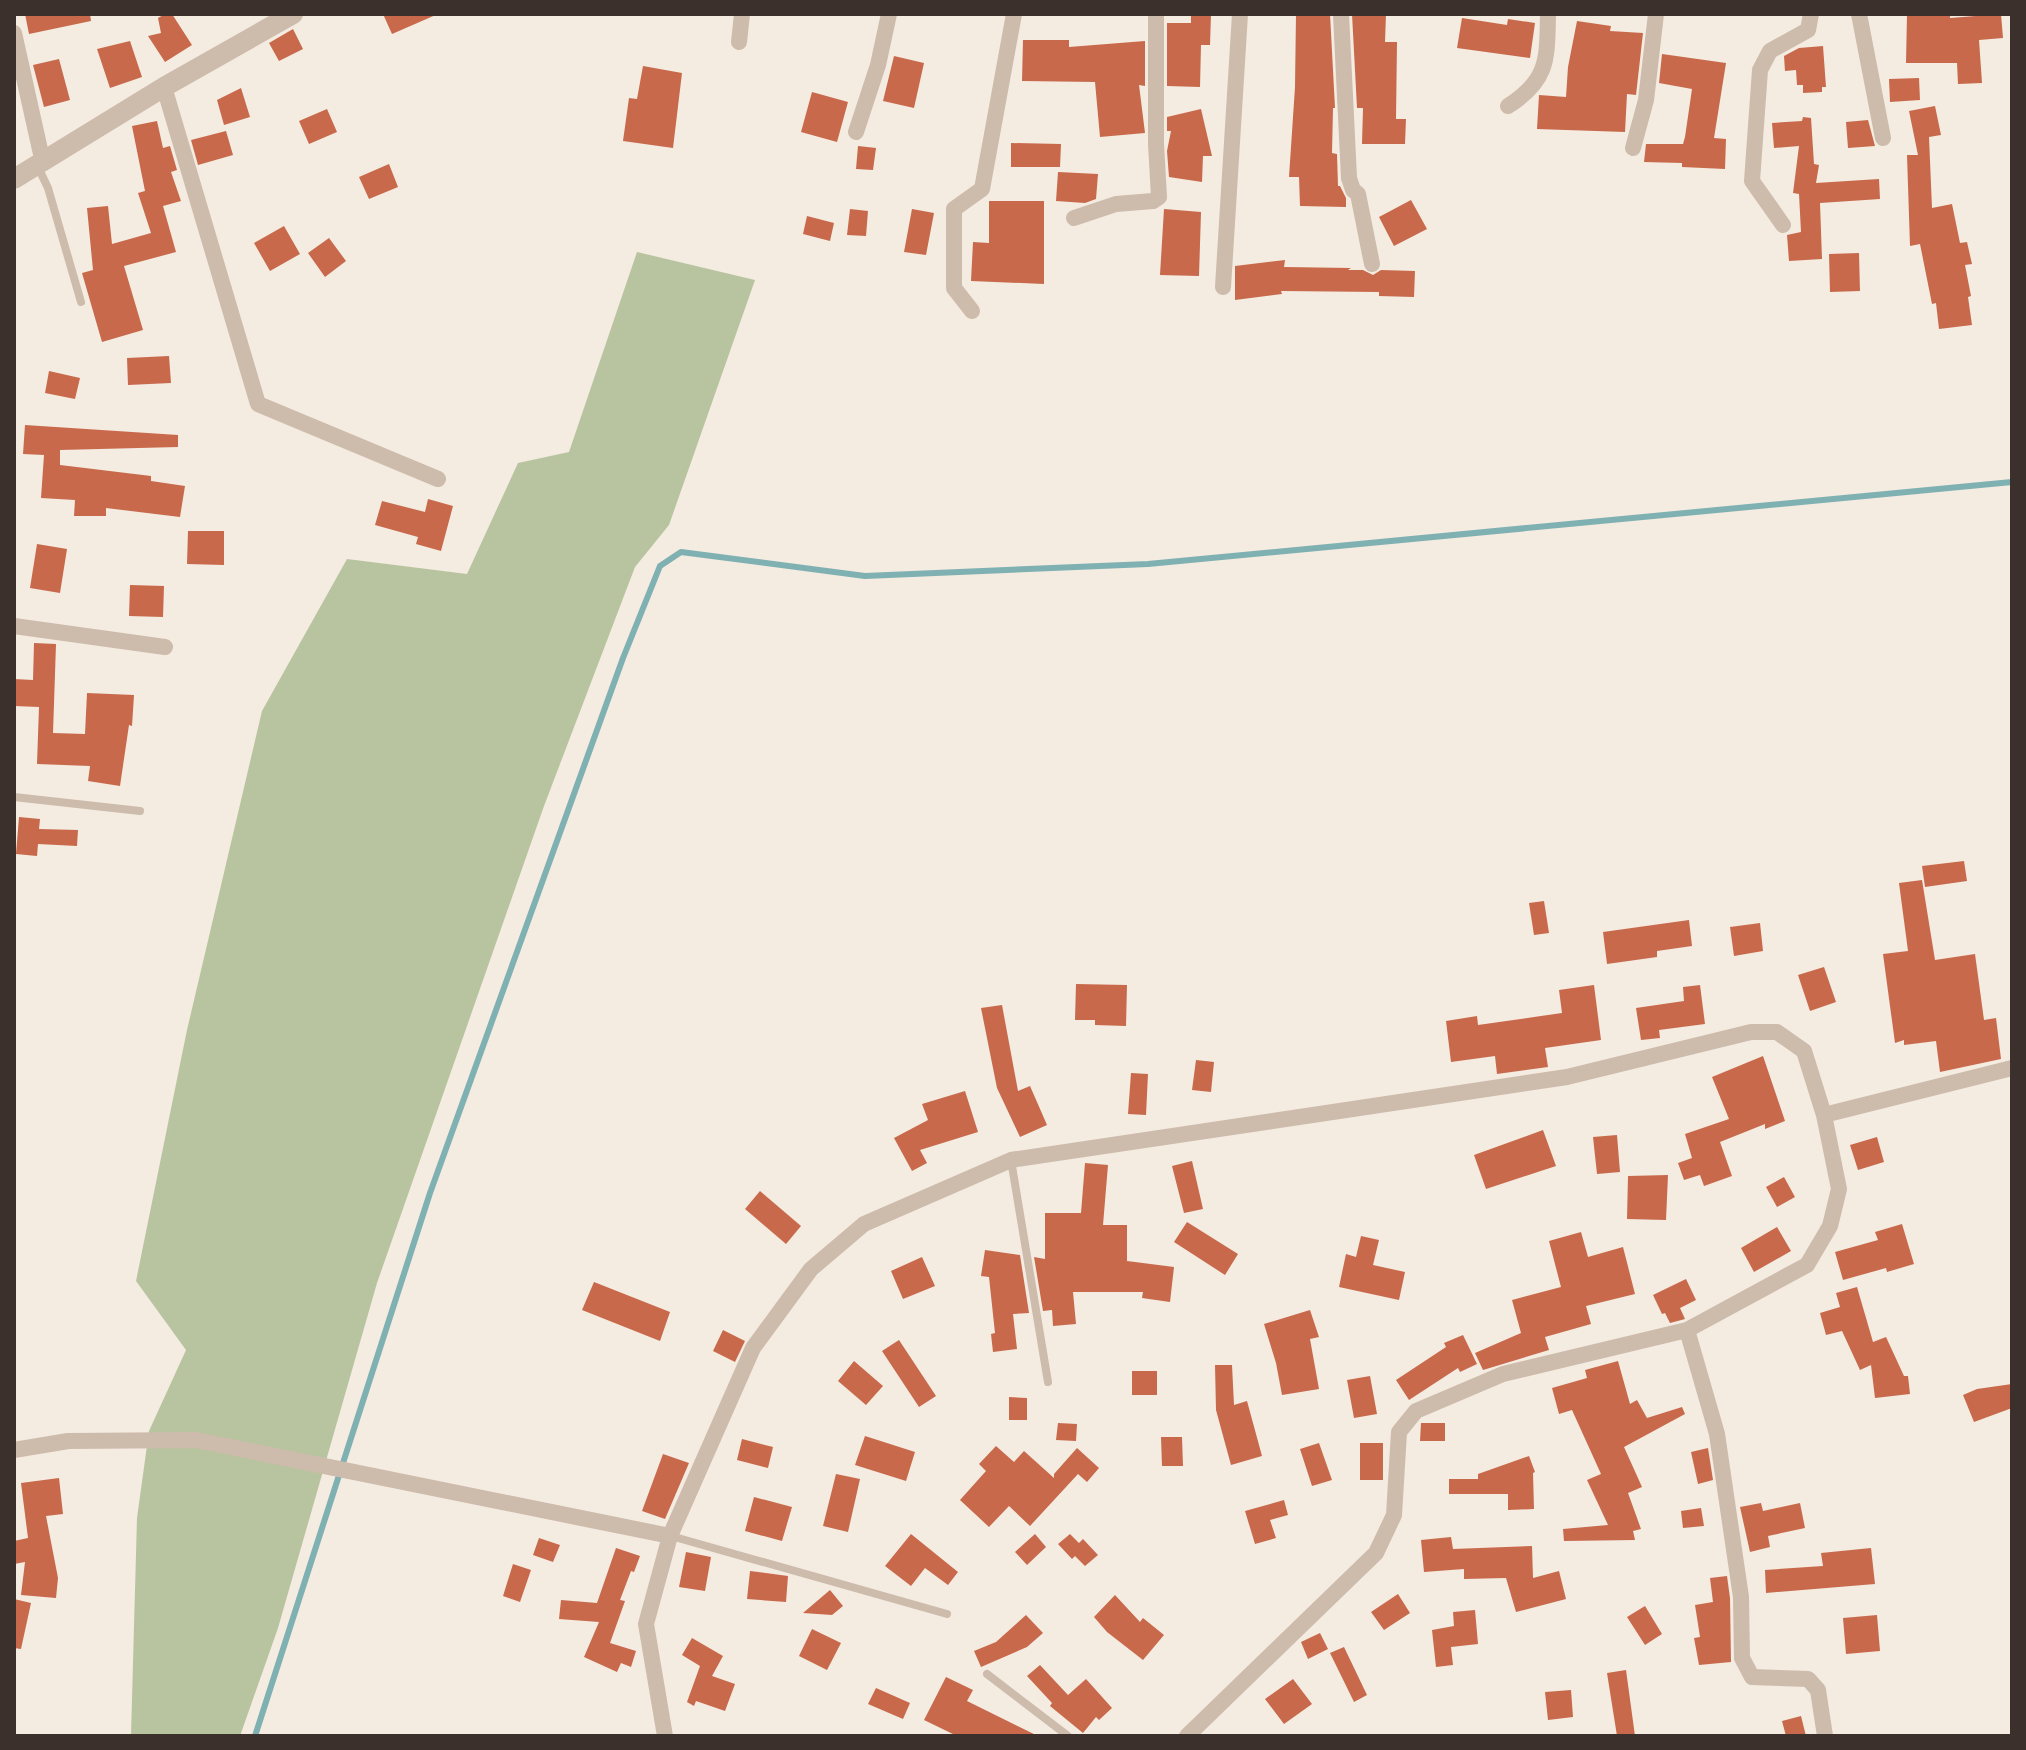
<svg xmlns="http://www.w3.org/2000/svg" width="2026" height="1750" viewBox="0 0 2026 1750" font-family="Ubuntu,sans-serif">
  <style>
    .green { fill: #b8c4a0 }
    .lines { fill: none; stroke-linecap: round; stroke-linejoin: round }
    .stream { stroke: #7fb0b2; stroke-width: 6 }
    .building { fill: #c8694b }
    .service { stroke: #cdbbac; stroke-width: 8 }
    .minor { stroke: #cdbbac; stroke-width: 16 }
    .tertiary { stroke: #cdbbac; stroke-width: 20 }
  </style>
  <rect width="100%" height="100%" fill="#f4ebe1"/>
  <!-- green -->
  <path class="green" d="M 637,252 L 755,280 L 669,525 L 635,567 L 544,806 L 377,1283 L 278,1628 L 240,1736 L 131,1736 L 137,1518 L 149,1431 L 186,1350 L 136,1281 L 187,1030 L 262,711 L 347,559 L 467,574 L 518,463 L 569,452 Z"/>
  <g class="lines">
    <!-- stream -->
    <path class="stream" d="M 255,1736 L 430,1193 L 623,658 L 660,566 L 681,552 L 865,576 L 1148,564 L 2012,482"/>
  </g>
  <!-- building -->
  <path class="building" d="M 25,14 L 90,14 L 91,21 L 29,34 Z
    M 165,14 L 172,14 L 192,45 L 165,62 L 148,36 L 161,33 L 158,18 Z
    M 383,14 L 438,14 L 392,34 Z
    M 1191,14 L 1211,14 L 1210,45 L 1201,45 L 1200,87 L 1167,86 L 1167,23 L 1191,23 Z
    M 1296,14 L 1330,14 L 1335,108 L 1333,108 L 1332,153 L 1337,154 L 1338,186 L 1340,186 L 1346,198 L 1346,207 L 1300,206 L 1299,177 L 1289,177 L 1295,87 Z
    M 1352,14 L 1386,14 L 1385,42 L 1397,42 L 1396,119 L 1406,119 L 1405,144 L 1362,144 L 1363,108 L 1357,108 Z
    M 1907,14 L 1950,14 L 1950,18 L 2001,14 L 2003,38 L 1979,40 L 1982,83 L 1958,84 L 1957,63 L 1906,63 Z
    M 1462,18 L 1507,25 L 1508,19 L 1535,23 L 1530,58 L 1457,48 Z
    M 1577,21 L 1611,26 L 1610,31 L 1643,33 L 1636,95 L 1627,94 L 1625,132 L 1537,129 L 1539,95 L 1566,97 L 1568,67 Z
    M 293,29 L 303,49 L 279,61 L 269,43 Z
    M 1023,40 L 1069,40 L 1069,47 L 1145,41 L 1145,86 L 1139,85 L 1145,133 L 1100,137 L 1095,82 L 1022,81 Z
    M 130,41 L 142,77 L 110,88 L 97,49 Z
    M 1823,46 L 1826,87 L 1822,87 L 1822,92 L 1803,93 L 1803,85 L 1797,85 L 1796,70 L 1785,71 L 1784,56 L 1799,48 Z
    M 1662,54 L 1726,63 L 1714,138 L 1726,139 L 1725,169 L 1682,167 L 1682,163 L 1644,162 L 1646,144 L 1683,144 L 1685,137 L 1692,89 L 1659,83 Z
    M 894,56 L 924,63 L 914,108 L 883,101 Z
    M 59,59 L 70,100 L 44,107 L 33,65 Z
    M 643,66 L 682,73 L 673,148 L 623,141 L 629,98 L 637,99 Z
    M 1919,78 L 1920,100 L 1890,102 L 1889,79 Z
    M 241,88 L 250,117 L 224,125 L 217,100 Z
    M 812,92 L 848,102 L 837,142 L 801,132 Z
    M 1935,106 L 1941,135 L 1929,137 L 1932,208 L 1952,204 L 1960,243 L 1967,242 L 1972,264 L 1965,265 L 1971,296 L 1968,297 L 1972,325 L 1939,329 L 1936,303 L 1932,304 L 1920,244 L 1910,246 L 1907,155 L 1918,155 L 1909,111 Z
    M 327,109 L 337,132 L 309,144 L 299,121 Z
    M 1201,109 L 1212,156 L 1203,156 L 1202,182 L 1169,177 L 1167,151 L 1171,131 L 1167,131 L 1167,117 Z
    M 1803,117 L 1811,118 L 1814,164 L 1819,165 L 1816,183 L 1879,179 L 1880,199 L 1820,203 L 1822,259 L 1789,261 L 1787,235 L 1801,232 L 1799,194 L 1793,193 L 1799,146 L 1774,148 L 1772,123 L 1802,121 Z
    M 1868,120 L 1875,146 L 1848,148 L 1846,122 Z
    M 157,121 L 163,148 L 170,146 L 177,170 L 171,172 L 181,201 L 163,206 L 176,252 L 124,266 L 143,330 L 102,342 L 82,273 L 93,270 L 87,208 L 108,206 L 112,244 L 151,233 L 138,193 L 145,191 L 132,126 Z
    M 226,131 L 233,155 L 198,165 L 191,140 Z
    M 1011,143 L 1061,144 L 1060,167 L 1011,167 Z
    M 858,146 L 876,148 L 873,170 L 856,169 Z
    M 389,164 L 398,187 L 369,199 L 359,177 Z
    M 1058,172 L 1098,174 L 1096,199 L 1085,203 L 1056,201 Z
    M 1411,200 L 1427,229 L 1394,246 L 1379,217 Z
    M 989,201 L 1044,201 L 1044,284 L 971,281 L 973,242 L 989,243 Z
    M 850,209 L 868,211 L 866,236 L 847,235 Z
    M 912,209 L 934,213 L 926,255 L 904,252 Z
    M 1164,209 L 1201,212 L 1199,276 L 1160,275 Z
    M 807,216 L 834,223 L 830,241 L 803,234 Z
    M 284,226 L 300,254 L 270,271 L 254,243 Z
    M 329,238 L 346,261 L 325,277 L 308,253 Z
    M 1859,253 L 1860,291 L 1830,292 L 1829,254 Z
    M 1285,260 L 1284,267 L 1351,268 L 1348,270 L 1363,270 L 1373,275 L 1381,270 L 1415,271 L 1414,297 L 1379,296 L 1379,292 L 1281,291 L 1282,294 L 1235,300 L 1235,266 Z
    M 169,356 L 171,383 L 128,385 L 127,358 Z
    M 49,371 L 80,378 L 75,399 L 45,393 Z
    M 25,425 L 178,435 L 178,447 L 60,450 L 60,465 L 151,476 L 151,481 L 185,486 L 180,517 L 106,508 L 106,516 L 74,516 L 75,500 L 41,498 L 44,455 L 23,454 Z
    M 428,499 L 453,506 L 441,551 L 416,544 L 418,537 L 375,525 L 382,501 L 425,512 Z
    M 188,531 L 224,531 L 224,565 L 187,564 Z
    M 37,544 L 67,549 L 60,593 L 30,588 Z
    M 130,585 L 164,586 L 163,617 L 129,616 Z
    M 34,643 L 56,644 L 53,733 L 85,734 L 87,693 L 134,695 L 132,726 L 129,725 L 120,786 L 88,781 L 90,766 L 37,764 L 39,707 L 14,706 L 14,679 L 33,680 Z
    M 19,817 L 40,819 L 39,829 L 78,830 L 77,846 L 38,844 L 37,856 L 16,854 Z
    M 1964,861 L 1967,881 L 1925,887 L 1922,866 Z
    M 1922,880 L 1935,960 L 1975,954 L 1984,1020 L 1996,1018 L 2001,1059 L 1940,1072 L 1936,1041 L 1904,1045 L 1904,1040 L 1895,1043 L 1883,954 L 1908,951 L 1899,883 Z
    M 1544,901 L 1549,933 L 1534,935 L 1529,903 Z
    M 1689,920 L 1692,946 L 1657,951 L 1657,957 L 1607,964 L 1603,932 Z
    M 1760,923 L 1763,951 L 1734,956 L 1730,927 Z
    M 1824,967 L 1836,1002 L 1810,1011 L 1798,975 Z
    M 1076,984 L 1127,985 L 1126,1026 L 1095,1025 L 1095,1020 L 1075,1020 Z
    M 1594,985 L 1601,1040 L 1545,1048 L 1548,1067 L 1497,1074 L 1495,1056 L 1451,1062 L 1446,1021 L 1477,1016 L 1478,1025 L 1562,1013 L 1559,990 Z
    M 1700,985 L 1705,1024 L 1659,1030 L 1660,1038 L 1641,1040 L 1636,1008 L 1684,1001 L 1683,987 Z
    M 1002,1005 L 1018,1091 L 1030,1086 L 1047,1125 L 1020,1137 L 997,1088 L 981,1008 Z
    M 1763,1056 L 1785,1121 L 1765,1129 L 1765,1124 L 1720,1142 L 1732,1176 L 1704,1186 L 1700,1175 L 1684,1180 L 1678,1163 L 1692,1158 L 1685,1134 L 1729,1119 L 1712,1077 Z
    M 1196,1060 L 1214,1062 L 1211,1092 L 1192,1090 Z
    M 1131,1073 L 1148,1074 L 1146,1115 L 1128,1114 Z
    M 965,1091 L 978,1132 L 920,1150 L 927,1163 L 912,1171 L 894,1138 L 928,1120 L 922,1104 Z
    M 1543,1130 L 1556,1166 L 1486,1189 L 1474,1155 Z
    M 1617,1135 L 1620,1172 L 1597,1174 L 1593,1137 Z
    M 1877,1137 L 1884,1162 L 1858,1170 L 1850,1145 Z
    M 1192,1161 L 1203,1209 L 1184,1213 L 1172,1166 Z
    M 1085,1163 L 1108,1165 L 1103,1225 L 1127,1225 L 1127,1261 L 1174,1267 L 1170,1302 L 1142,1298 L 1143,1292 L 1073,1292 L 1076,1324 L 1053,1326 L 1052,1310 L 1043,1311 L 1034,1257 L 1045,1259 L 1045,1213 L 1081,1213 Z
    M 1668,1175 L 1666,1220 L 1627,1219 L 1628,1176 Z
    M 1784,1177 L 1795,1197 L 1777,1207 L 1766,1187 Z
    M 760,1191 L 801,1226 L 786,1244 L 745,1209 Z
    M 1187,1222 L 1238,1254 L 1225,1275 L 1174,1242 Z
    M 1902,1224 L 1914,1264 L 1887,1272 L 1886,1268 L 1843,1280 L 1835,1252 L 1878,1240 L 1875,1232 Z
    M 1777,1227 L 1791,1251 L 1754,1272 L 1741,1248 Z
    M 1581,1232 L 1588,1257 L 1623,1247 L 1635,1294 L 1586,1306 L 1591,1324 L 1545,1337 L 1549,1350 L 1483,1370 L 1475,1353 L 1521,1333 L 1512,1300 L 1561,1287 L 1549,1241 Z
    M 1361,1236 L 1379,1240 L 1373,1265 L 1405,1272 L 1399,1300 L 1339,1287 L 1346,1254 L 1356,1257 Z
    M 985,1250 L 1020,1255 L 1029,1313 L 1013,1314 L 1017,1349 L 993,1352 L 991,1334 L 995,1333 L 989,1277 L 981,1276 Z
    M 922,1257 L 935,1286 L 903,1299 L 891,1271 Z
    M 1686,1279 L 1696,1300 L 1680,1308 L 1685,1319 L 1670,1323 L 1665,1313 L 1662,1314 L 1653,1295 Z
    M 594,1282 L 670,1312 L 660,1341 L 582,1310 Z
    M 1857,1287 L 1873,1342 L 1886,1337 L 1904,1376 L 1908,1376 L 1910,1394 L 1875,1398 L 1871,1365 L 1860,1370 L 1842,1331 L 1826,1335 L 1820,1313 L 1840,1307 L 1836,1293 Z
    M 1310,1310 L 1319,1337 L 1310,1339 L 1319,1389 L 1282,1395 L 1276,1363 L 1264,1324 Z
    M 723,1330 L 745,1341 L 735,1362 L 713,1351 Z
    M 1463,1335 L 1477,1364 L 1460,1372 L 1458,1368 L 1409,1400 L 1396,1380 L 1446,1347 L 1444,1343 Z
    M 899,1340 L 936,1396 L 919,1407 L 882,1351 Z
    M 854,1361 L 883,1386 L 866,1405 L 838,1381 Z
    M 1618,1361 L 1630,1404 L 1637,1400 L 1647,1418 L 1682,1407 L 1685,1414 L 1624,1447 L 1642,1487 L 1628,1493 L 1641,1529 L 1633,1531 L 1635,1540 L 1564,1541 L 1563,1529 L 1608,1525 L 1587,1480 L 1601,1474 L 1572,1410 L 1559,1414 L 1552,1388 L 1587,1378 L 1585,1370 Z
    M 1215,1365 L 1232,1365 L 1234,1405 L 1247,1401 L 1262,1456 L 1231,1465 L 1216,1410 Z
    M 1132,1371 L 1157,1371 L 1157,1395 L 1132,1395 Z
    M 1370,1376 L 1377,1414 L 1354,1418 L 1347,1380 Z
    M 2012,1384 L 2012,1408 L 1974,1422 L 1963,1395 L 1977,1389 Z
    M 1009,1397 L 1027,1398 L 1027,1420 L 1009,1420 Z
    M 1058,1423 L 1077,1424 L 1076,1441 L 1056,1440 Z
    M 1421,1423 L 1445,1423 L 1445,1441 L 1420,1441 Z
    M 865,1436 L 915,1452 L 906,1481 L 855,1465 Z
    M 1161,1437 L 1182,1437 L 1183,1466 L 1162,1466 Z
    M 742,1439 L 773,1447 L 768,1468 L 737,1460 Z
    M 1319,1443 L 1332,1480 L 1312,1486 L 1300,1449 Z
    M 1360,1443 L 1383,1443 L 1383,1480 L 1360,1480 Z
    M 996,1446 L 1014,1462 L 1024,1451 L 1054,1478 L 1054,1474 L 1077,1448 L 1099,1468 L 1087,1482 L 1078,1474 L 1030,1526 L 1009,1506 L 989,1527 L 960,1500 L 986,1471 L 979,1464 Z
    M 1708,1448 L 1713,1480 L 1698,1484 L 1691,1452 Z
    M 663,1454 L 689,1463 L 665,1519 L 642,1511 Z
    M 1529,1456 L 1535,1472 L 1533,1473 L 1534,1509 L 1508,1510 L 1508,1494 L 1449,1494 L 1449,1479 L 1478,1479 L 1478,1474 Z
    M 836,1474 L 860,1479 L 848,1532 L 823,1526 Z
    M 59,1478 L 63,1514 L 46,1516 L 58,1578 L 56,1598 L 21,1595 L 25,1562 L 14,1564 L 14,1541 L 28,1538 L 21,1483 Z
    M 754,1497 L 792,1507 L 782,1541 L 745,1531 Z
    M 1284,1500 L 1288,1515 L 1270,1520 L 1276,1538 L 1255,1544 L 1245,1511 Z
    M 1761,1503 L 1763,1511 L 1800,1503 L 1805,1528 L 1768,1536 L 1770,1547 L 1750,1552 L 1740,1507 Z
    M 1701,1508 L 1704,1526 L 1683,1528 L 1681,1511 Z
    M 911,1534 L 958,1572 L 948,1585 L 925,1568 L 911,1586 L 885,1566 Z
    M 1035,1534 L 1046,1547 L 1027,1565 L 1015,1552 Z
    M 1070,1534 L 1079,1543 L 1083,1539 L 1098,1555 L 1085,1566 L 1075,1556 L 1072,1559 L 1058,1544 Z
    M 1451,1537 L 1453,1549 L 1532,1546 L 1533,1578 L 1559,1571 L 1566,1599 L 1516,1612 L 1506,1578 L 1464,1579 L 1464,1569 L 1424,1572 L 1421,1540 Z
    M 539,1538 L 560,1545 L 553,1562 L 533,1555 Z
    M 616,1548 L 640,1556 L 634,1572 L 631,1571 L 620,1600 L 625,1601 L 610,1643 L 636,1651 L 631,1667 L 621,1663 L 617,1672 L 584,1657 L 599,1622 L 559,1619 L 561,1600 L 597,1603 Z
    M 1871,1548 L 1875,1584 L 1766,1593 L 1765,1570 L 1823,1566 L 1821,1553 Z
    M 686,1552 L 711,1557 L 705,1591 L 679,1587 Z
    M 513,1564 L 531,1570 L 520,1602 L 503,1596 Z
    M 750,1571 L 788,1576 L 786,1602 L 747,1599 Z
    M 1727,1576 L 1730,1598 L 1731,1662 L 1699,1665 L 1694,1638 L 1700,1637 L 1695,1605 L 1713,1602 L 1710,1578 Z
    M 830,1590 L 843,1606 L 832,1615 L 803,1613 Z
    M 1398,1594 L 1410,1613 L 1384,1630 L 1371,1612 Z
    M 1115,1595 L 1140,1622 L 1143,1618 L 1164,1635 L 1143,1660 L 1107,1632 L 1094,1617 Z
    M 14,1599 L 31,1603 L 21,1649 L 14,1648 Z
    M 1645,1606 L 1662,1634 L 1645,1645 L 1627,1617 Z
    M 1475,1610 L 1478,1644 L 1451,1647 L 1453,1665 L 1436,1667 L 1432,1630 L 1454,1626 L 1453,1612 Z
    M 1026,1615 L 1043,1633 L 1027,1647 L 981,1667 L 974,1651 L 996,1642 Z
    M 1877,1615 L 1880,1651 L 1846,1654 L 1843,1618 Z
    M 812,1629 L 841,1643 L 827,1670 L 799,1656 Z
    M 1320,1633 L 1328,1649 L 1308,1659 L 1301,1642 Z
    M 692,1638 L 723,1656 L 712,1676 L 735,1684 L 725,1711 L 696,1701 L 694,1706 L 687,1702 L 700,1666 L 682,1655 Z
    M 1344,1647 L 1367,1695 L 1354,1702 L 1330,1653 Z
    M 1040,1665 L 1068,1695 L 1086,1679 L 1112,1708 L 1099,1720 L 1096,1717 L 1083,1733 L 1050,1706 L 1052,1703 L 1027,1676 Z
    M 1626,1670 L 1635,1736 L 1617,1736 L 1607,1673 Z
    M 946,1677 L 973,1690 L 967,1701 L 1038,1736 L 957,1736 L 924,1720 Z
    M 1293,1679 L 1312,1704 L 1284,1724 L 1265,1699 Z
    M 876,1688 L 910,1703 L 903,1719 L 868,1704 Z
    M 1571,1690 L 1573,1717 L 1548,1720 L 1545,1692 Z
    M 1801,1716 L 1806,1736 L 1786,1736 L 1782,1721 Z"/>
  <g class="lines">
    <!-- service -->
    <path class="service" d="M 38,167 L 48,188 L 81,302
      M 14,797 L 140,811
      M 1011,1160 L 1048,1382
      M 671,1536 L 947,1614
      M 987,1674 L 1068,1736"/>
    <!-- minor -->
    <path class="minor" d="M 1341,14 L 1349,178 L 1353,190 L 1358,194 L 1372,264
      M 1859,14 L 1883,138
      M 14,33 L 43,163
      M 739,42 L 742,14
      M 164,87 L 258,404 L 438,479
      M 1508,106 C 1549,80 1547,59 1548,14
      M 856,132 L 878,65 L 889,14
      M 1633,148 L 1646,100 L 1656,14
      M 1074,218 L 1116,204 L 1153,201 L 1159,197 L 1156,144 L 1156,14
      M 1783,225 L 1752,181 L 1760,70 L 1770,51 L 1808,30 L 1811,14
      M 1223,287 L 1240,14
      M 972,311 L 954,288 L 954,209 L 982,189 L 1014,14
      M 14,626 L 165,647
      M 1824,1115 L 2012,1068
      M 1687,1330 L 1717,1434 L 1741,1597 L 1742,1658 L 1752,1677 L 1808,1679 L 1818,1690 L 1825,1736
      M 14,1450 L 68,1441 L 196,1440 L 670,1536
      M 665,1736 L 646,1624 L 670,1536 L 753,1348 L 811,1269 L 864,1224 L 1011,1160 L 1567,1077 L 1751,1032 L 1777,1032 L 1804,1051 L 1824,1115 L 1839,1189 L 1830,1226 L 1807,1265 L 1687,1330 L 1503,1374 L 1416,1411 L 1399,1432 L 1394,1515 L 1376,1553 L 1187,1736"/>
    <!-- tertiary -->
    <path class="tertiary" d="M 14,179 L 164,87 L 293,14"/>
  </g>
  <!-- border -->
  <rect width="2026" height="1750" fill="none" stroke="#3b302b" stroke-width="32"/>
</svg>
